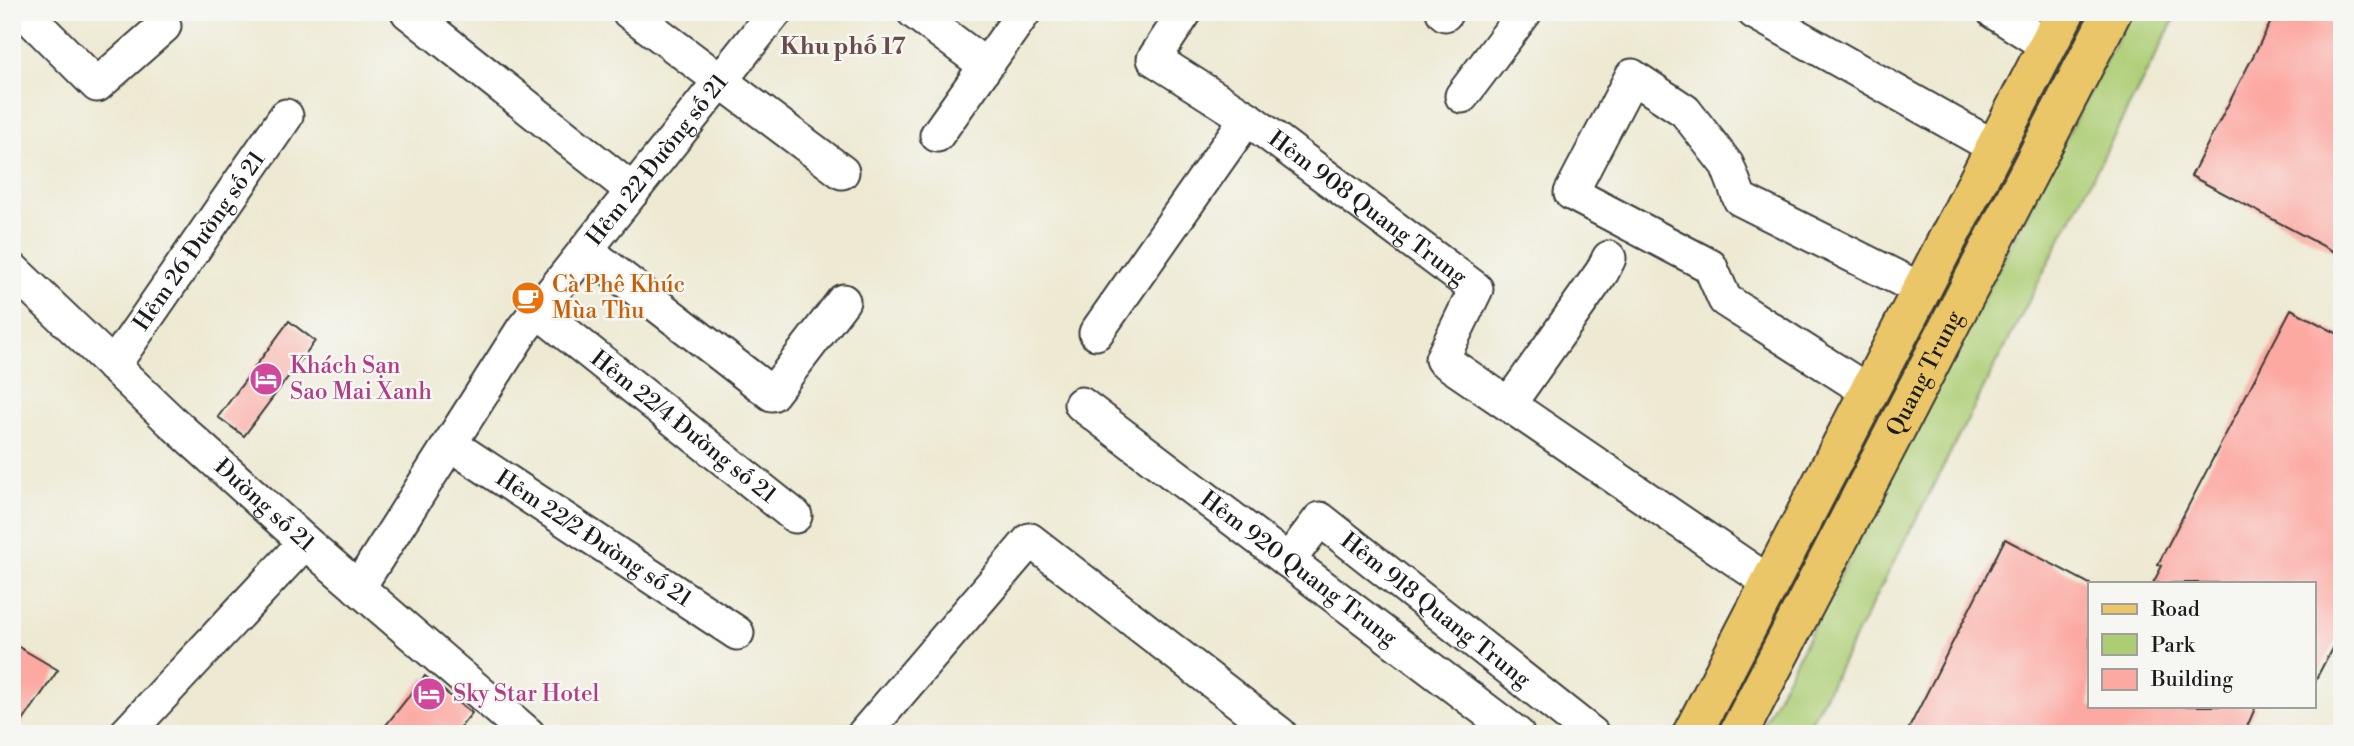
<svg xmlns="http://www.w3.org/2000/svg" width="2354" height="746" viewBox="0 0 2354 746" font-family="'Libre Bodoni',serif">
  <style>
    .green { fill: #adcd74; stroke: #647448; stroke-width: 2 }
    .building { fill: #fca9a2 }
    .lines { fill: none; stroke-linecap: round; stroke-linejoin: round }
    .minor-casing { stroke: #3b3b37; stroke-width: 37 }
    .major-casing { stroke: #3b3b37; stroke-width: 42 }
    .minor { stroke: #fff; stroke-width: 33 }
    .major { stroke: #eac669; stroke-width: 38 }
    .labels { text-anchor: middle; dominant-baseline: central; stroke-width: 5; stroke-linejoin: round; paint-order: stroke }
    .street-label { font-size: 23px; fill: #1c1c1c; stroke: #f6f6f2 }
    .food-label { font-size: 23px; fill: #c56008; stroke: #f6f6f2; text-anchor: start }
    .hotel-label { font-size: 23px; fill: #b23c85; stroke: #f6f6f2; text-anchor: start }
    .neighbourhood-label { font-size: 24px; font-weight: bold; fill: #6a4d4b; stroke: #f6f6f2 }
  </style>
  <rect width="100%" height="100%" fill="#f6f6f2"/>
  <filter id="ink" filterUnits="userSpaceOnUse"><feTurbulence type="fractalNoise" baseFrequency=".0143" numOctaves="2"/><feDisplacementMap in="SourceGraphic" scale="14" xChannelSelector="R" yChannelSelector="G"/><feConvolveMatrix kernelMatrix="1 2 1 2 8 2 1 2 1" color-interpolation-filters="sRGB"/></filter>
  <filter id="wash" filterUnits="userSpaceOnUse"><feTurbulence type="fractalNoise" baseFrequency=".00686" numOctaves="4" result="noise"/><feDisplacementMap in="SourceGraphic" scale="28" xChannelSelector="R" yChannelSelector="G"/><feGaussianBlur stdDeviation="1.57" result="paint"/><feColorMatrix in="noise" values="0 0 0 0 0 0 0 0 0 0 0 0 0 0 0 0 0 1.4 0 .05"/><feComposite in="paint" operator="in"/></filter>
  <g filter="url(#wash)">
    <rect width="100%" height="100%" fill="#ede9d2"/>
    <!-- green -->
    <path class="green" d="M 2131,12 L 2178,12 L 1805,734 L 1758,734 Z"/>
    <g id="blocks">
      <!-- building -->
      <path class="building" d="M 2276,12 L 2342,12 L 2342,256 L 2191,176 Z
        M 2291,309 L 2342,336 L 2342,629 L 2314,683 L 2314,583 L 2153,583 L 2162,566 L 2158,564 Z
        M 289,321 L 315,341 L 244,436 L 218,417 Z
        M 2005,539 L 2090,584 L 2090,706 L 2256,706 L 2244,734 L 1906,734 Z
        M 12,643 L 58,670 L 14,734 L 12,734 Z
        M 425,676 L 472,713 L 455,734 L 379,734 Z"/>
    </g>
  </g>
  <g filter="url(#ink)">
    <use href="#blocks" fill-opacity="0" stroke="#3b3b37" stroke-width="2"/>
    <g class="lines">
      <defs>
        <g id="minor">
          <path d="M 24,12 L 97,85 L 164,26"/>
          <path d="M 408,12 L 633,191"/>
          <path d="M 629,12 L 842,172"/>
          <path d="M 914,12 L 985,65"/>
          <path id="s1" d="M 1185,12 L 1154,59 L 1247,118 L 1476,289 L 1442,359 L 1770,583"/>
          <path d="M 1443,12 L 1445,14"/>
          <path d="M 1754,12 L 1996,148"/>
          <path d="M 1994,12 L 2048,46"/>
          <path d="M 1462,96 L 1525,12"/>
          <path d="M 937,135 L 1024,12"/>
          <path d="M 586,250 L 772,394 L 843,301"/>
          <path id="s2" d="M 12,269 L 171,421 L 305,542 L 528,734"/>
          <path id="s3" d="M 538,311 L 795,516"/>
          <path d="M 1096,333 L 1247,118"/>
          <path id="s4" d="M 113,366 L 286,116"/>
          <path d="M 1869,392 L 1725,300 L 1710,266 L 1571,193 L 1632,76 L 1685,111 L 1727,165 L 1740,199 L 1922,290"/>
          <path id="s5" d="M 1081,404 L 1517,734"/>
          <path d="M 1509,404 L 1602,272 L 1609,258"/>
          <path id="s6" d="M 450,444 L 737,633"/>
          <path id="s7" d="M 1288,561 L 1320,519 L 1592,734"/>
          <path id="s8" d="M 358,588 L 523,329 L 775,12"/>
          <path d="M 126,734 L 305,542"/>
          <path d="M 864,734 L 1030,540 L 1280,734"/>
        </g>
        <g id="major">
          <path d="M 1692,734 L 2065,12"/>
          <path id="s9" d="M 1738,734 L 2112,12"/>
        </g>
      </defs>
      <!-- minor casing -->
      <use href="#minor" class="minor-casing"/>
      <!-- major casing -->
      <use href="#major" class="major-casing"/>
      <!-- minor -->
      <use href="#minor" class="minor"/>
      <!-- major -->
      <use href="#major" class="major"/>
    </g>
  </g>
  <!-- icons -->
  <defs>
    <symbol id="cafe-disc" viewBox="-11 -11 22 22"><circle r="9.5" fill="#e8710a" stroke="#f6f6f2"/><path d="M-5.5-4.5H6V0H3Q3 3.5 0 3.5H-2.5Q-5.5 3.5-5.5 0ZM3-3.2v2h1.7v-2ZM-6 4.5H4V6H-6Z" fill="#fff"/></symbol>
    <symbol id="hotel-disc" viewBox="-11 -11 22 22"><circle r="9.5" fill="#d1479c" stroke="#f6f6f2"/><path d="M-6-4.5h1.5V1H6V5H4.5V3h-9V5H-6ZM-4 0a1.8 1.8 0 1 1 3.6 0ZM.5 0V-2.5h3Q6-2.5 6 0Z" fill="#fff"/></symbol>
  </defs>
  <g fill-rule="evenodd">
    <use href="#cafe-disc" x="509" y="279" width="38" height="38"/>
    <use href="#hotel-disc" x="247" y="360" width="38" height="38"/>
    <use href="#hotel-disc" x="410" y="675" width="38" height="38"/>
  </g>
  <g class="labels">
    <!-- street labels -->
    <g class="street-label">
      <text stroke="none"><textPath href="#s8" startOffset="523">Hẻm 22 Đường số 21</textPath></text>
      <text stroke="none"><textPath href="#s1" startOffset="317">Hẻm 908 Quang Trung</textPath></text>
      <text stroke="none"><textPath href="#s4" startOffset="152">Hẻm 26 Đường số 21</textPath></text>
      <text stroke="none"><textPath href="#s9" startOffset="406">Quang Trung</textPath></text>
      <text stroke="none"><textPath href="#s3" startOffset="186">Hẻm 22/4 Đường số 21</textPath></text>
      <text stroke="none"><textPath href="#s2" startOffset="346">Đường số 21</textPath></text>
      <text stroke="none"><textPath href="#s6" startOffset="172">Hẻm 22/2 Đường số 21</textPath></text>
      <text stroke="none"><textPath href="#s5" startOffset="273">Hẻm 920 Quang Trung</textPath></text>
      <text stroke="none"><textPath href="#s7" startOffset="200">Hẻm 918 Quang Trung</textPath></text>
    </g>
    <!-- food labels -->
    <g class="food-label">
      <text x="552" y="285">Cà Phê Khúc<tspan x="552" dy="26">Mùa Thu</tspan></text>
    </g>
    <!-- hotel labels -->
    <g class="hotel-label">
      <text x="290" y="366">Khách Sạn<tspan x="290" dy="26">Sao Mai Xanh</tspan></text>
      <text x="453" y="694">Sky Star Hotel</text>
    </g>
    <!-- neighbourhood labels -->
    <g class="neighbourhood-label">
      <text x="843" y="47">Khu phố 17</text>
    </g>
  </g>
  <!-- margin -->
  <rect width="2354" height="746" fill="none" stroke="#f6f6f2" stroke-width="42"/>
  <!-- legend -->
  <rect x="2088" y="582" width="228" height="126" fill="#f6f6f2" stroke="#9f9f9c" stroke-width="2"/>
  <rect x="2102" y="604" width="35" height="10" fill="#eac669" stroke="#9f9f9c" stroke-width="2"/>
  <text x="2151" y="616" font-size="21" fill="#1c1c1c">Road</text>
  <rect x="2102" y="634" width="35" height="21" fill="#adcd74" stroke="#9f9f9c" stroke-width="2"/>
  <text x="2151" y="652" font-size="21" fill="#1c1c1c">Park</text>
  <rect x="2102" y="669" width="35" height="21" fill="#fca9a2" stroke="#9f9f9c" stroke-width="2"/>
  <text x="2151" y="686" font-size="21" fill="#1c1c1c">Building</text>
</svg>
